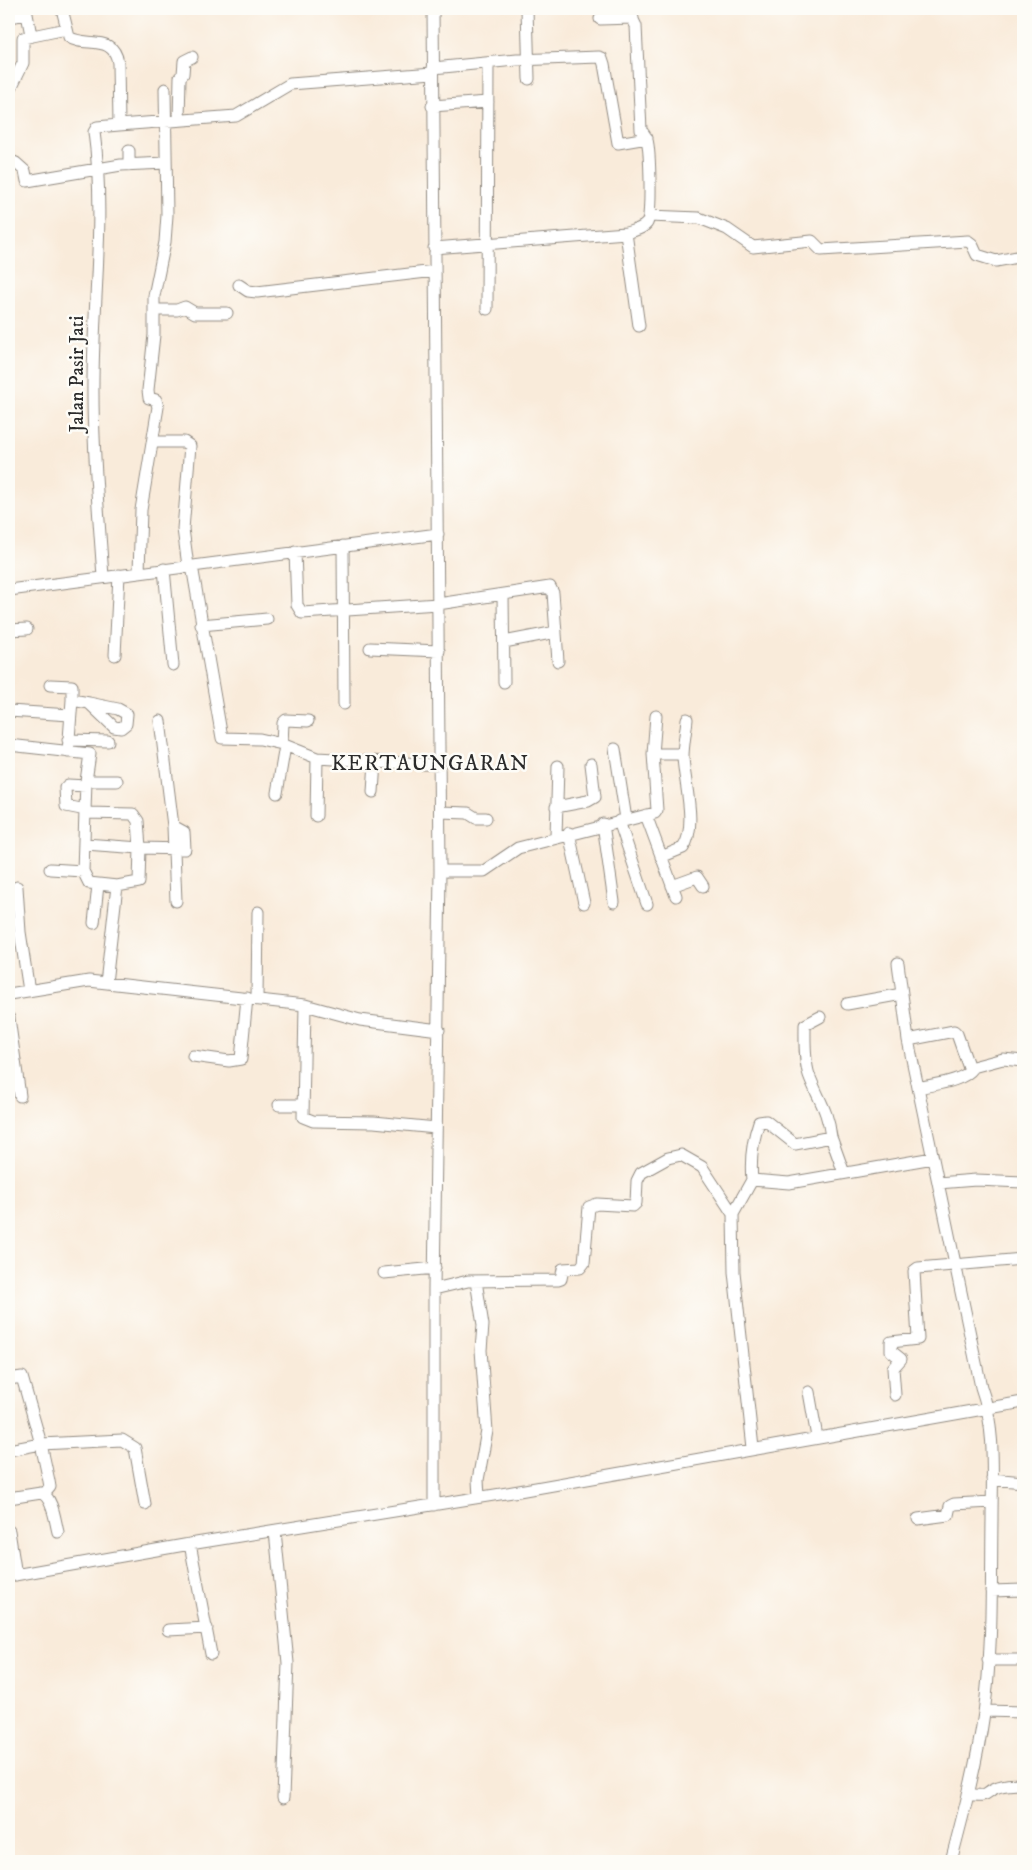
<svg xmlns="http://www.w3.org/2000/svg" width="1032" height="1870" viewBox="0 0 1032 1870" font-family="'IM FELL DW Pica',serif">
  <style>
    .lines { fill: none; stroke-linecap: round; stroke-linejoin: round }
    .minor-casing { stroke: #928b82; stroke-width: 13 }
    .minor { stroke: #fff; stroke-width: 11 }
    .labels { text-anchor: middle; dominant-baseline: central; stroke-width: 5; stroke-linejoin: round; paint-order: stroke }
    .street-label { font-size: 20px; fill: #2b2b2b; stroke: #fdfcf7 }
    .quarter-label { font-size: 22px; letter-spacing: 1px; fill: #2b2b2b; stroke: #fdfcf7 }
  </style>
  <rect width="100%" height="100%" fill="#fdfcf7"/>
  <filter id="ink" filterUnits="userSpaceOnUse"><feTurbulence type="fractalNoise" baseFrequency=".02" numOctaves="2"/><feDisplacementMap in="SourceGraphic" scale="10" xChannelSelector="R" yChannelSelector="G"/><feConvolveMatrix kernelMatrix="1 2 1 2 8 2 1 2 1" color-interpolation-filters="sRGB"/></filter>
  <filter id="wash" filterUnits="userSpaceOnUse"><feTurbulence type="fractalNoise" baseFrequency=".0096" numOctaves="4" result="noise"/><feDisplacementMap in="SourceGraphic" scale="20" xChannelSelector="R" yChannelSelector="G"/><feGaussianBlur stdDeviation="1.12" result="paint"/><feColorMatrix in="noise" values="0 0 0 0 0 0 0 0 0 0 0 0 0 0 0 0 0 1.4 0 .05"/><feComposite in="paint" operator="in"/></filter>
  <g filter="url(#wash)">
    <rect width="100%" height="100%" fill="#f9ebda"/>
  </g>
  <g filter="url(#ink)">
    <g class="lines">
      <defs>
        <path id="minor" d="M 26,9 L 31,35
          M 62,9 L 69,37 C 84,48 114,33 118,63 L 119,125 L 97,127 L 94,132 C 106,219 92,307 93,394 C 93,455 99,516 103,577
          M 433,9 L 440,871 L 434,1289 L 434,1505
          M 527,9 L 529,79
          M 9,17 L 27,14
          M 600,19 L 633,18
          M 433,68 L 517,60 L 599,57 L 602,58 L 604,64 L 618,143 L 647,138
          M 9,92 L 23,63 L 23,38 L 66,29
          M 432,106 L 488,102
          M 179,120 L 180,77 L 183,74 L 184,61 L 192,57
          M 119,125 L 236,116 L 290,84 L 433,73
          M 129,151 L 129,165
          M 9,160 L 16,163 L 25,171 L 27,181 L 121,165 L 166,163
          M 649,216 L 699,218 L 727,229 L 753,247 L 812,241 L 821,250 L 968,241 L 972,244 L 977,255 L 996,261 L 1023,256
          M 626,233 L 639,326
          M 434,248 L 626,233 C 633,231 642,229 647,223 C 652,217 650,150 647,140 C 646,136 643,133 641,130 L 636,26 L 628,9
          M 239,285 L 248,291 L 257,292 L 435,271
          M 487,309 L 488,63
          M 154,310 L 177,310 L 185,307 L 195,313 L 227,313
          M 153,442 L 184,442 L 190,446 L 183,529 L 188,566
          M 343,546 L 344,704
          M 295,552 L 297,605 L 302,613 L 438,604 L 550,587 L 553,593 L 558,661
          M 192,566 L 222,738 L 260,739 L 282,744 L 317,758 L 440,765
          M 164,569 L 173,665
          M 139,572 L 141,510 L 158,407 L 156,400 L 149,398 L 148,390 L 154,335 L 154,296 L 165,242 L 167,215 L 165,89
          M 9,590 L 438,534
          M 503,594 L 504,682
          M 201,625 L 267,619
          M 9,630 L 27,629
          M 504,642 L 556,632
          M 370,648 L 439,651
          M 115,655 L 119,575
          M 50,685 L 72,686 L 72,700
          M 89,703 L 118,709 L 127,714 L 126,724 L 121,728 L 114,727 Z
          M 9,711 L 70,715
          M 68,740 L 108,741
          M 282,744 L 283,723 L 286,720 L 308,721
          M 9,745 L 90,754 L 86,781 L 83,871 L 89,883 L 117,886
          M 615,749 L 626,819
          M 68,752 L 72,700 L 89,703
          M 653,754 L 656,716
          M 86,781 L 117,781
          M 373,792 L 375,762
          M 277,793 L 285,746
          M 556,807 L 588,801 L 595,797 L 591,764
          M 86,810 L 66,806 L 65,788 L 68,785 L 86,786
          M 440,812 L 468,813 L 476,818 L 486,818
          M 646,815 L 676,896
          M 316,816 L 317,758
          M 619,821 L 647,904
          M 603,824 L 614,902
          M 173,826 L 176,901
          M 569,833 L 584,903
          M 556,837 L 558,766
          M 85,844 L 140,848 L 138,821 L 133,814 L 86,813
          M 661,857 L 683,848 C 698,827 684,781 683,757 C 683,745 686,731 687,719
          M 50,869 L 83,871
          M 440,871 L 484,871 L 518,848 L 655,813 L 657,810 L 653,754 L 683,754
          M 672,886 L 697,877 L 703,886
          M 17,887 L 20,932 L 29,991
          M 94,923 L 98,885
          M 898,963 L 908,1040 L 981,1387 C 996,1428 992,1476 992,1519 C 991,1583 993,1649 984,1713 C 977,1763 964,1812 951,1861
          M 106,983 L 117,886 L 139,882 L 140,848 L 185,849 L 184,832 L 173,826 L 160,721
          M 9,994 L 89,981 L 305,1005 L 360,1020 L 439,1030
          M 257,999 L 258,912
          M 847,1004 L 902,994
          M 305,1005 L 303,1117 L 313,1121 L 374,1122 L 436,1128
          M 820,1017 L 805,1025 C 805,1040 804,1060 809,1075 C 818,1099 828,1110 831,1137
          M 9,1018 L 20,1096
          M 908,1040 L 954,1031 L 957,1034 L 969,1068 L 1003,1059 L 1023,1061
          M 193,1056 L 229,1061 L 241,1059 L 247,998
          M 918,1088 C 934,1084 963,1082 973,1068
          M 279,1105 L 301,1105
          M 752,1180 C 750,1159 752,1142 759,1122 L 766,1121 L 795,1144 L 831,1137 L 844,1173
          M 938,1183 L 976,1180 L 1023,1182
          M 733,1214 L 752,1180 L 789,1183 L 933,1158
          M 384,1273 L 435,1268
          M 476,1281 L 483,1325 L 481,1350 L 487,1431 L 478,1480 L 479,1497
          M 434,1289 L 468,1281 L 558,1280 L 561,1279 L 563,1269 L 580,1268 L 584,1263 L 589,1207 L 597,1204 L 633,1206 L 636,1203 L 637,1181 L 641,1173 L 668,1158 L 681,1155 L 702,1167 L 733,1214 L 734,1272 L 753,1448
          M 9,1379 L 22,1377 L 41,1444 L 122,1440 L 135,1448 L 145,1504
          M 809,1392 L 817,1437
          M 895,1395 L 893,1368 L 901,1359 L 891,1351 L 891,1342 L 918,1339 L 914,1271 L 918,1268 L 1023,1259
          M 9,1450 L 41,1444 L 49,1481 L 50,1487 L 44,1494
          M 992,1479 L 1023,1482
          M 9,1498 L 41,1493 C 53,1497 55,1521 58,1532
          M 918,1519 L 948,1515 L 950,1506 L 954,1504 L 992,1502
          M 9,1531 L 16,1575
          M 275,1531 L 288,1663 L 283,1798
          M 190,1544 L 211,1654
          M 9,1576 L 190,1544 L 519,1491 L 1023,1402
          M 991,1591 L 1023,1590
          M 168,1630 L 207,1628
          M 988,1660 L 1023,1660
          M 985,1711 L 1023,1712
          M 968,1794 C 992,1798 982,1792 998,1787 C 1006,1784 1015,1784 1023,1784"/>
      </defs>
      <!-- minor casing -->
      <use href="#minor" class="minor-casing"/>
      <!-- minor -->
      <use href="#minor" class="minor"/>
    </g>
  </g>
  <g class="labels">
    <!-- street labels -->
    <g class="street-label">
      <text transform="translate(77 374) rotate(-90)">Jalan Pasir Jati</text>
    </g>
    <!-- quarter labels -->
    <g class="quarter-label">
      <text x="430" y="763">KERTAUNGARAN</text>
    </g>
  </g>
  <!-- margin -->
  <rect width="1032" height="1870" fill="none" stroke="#fdfcf7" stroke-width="30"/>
</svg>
